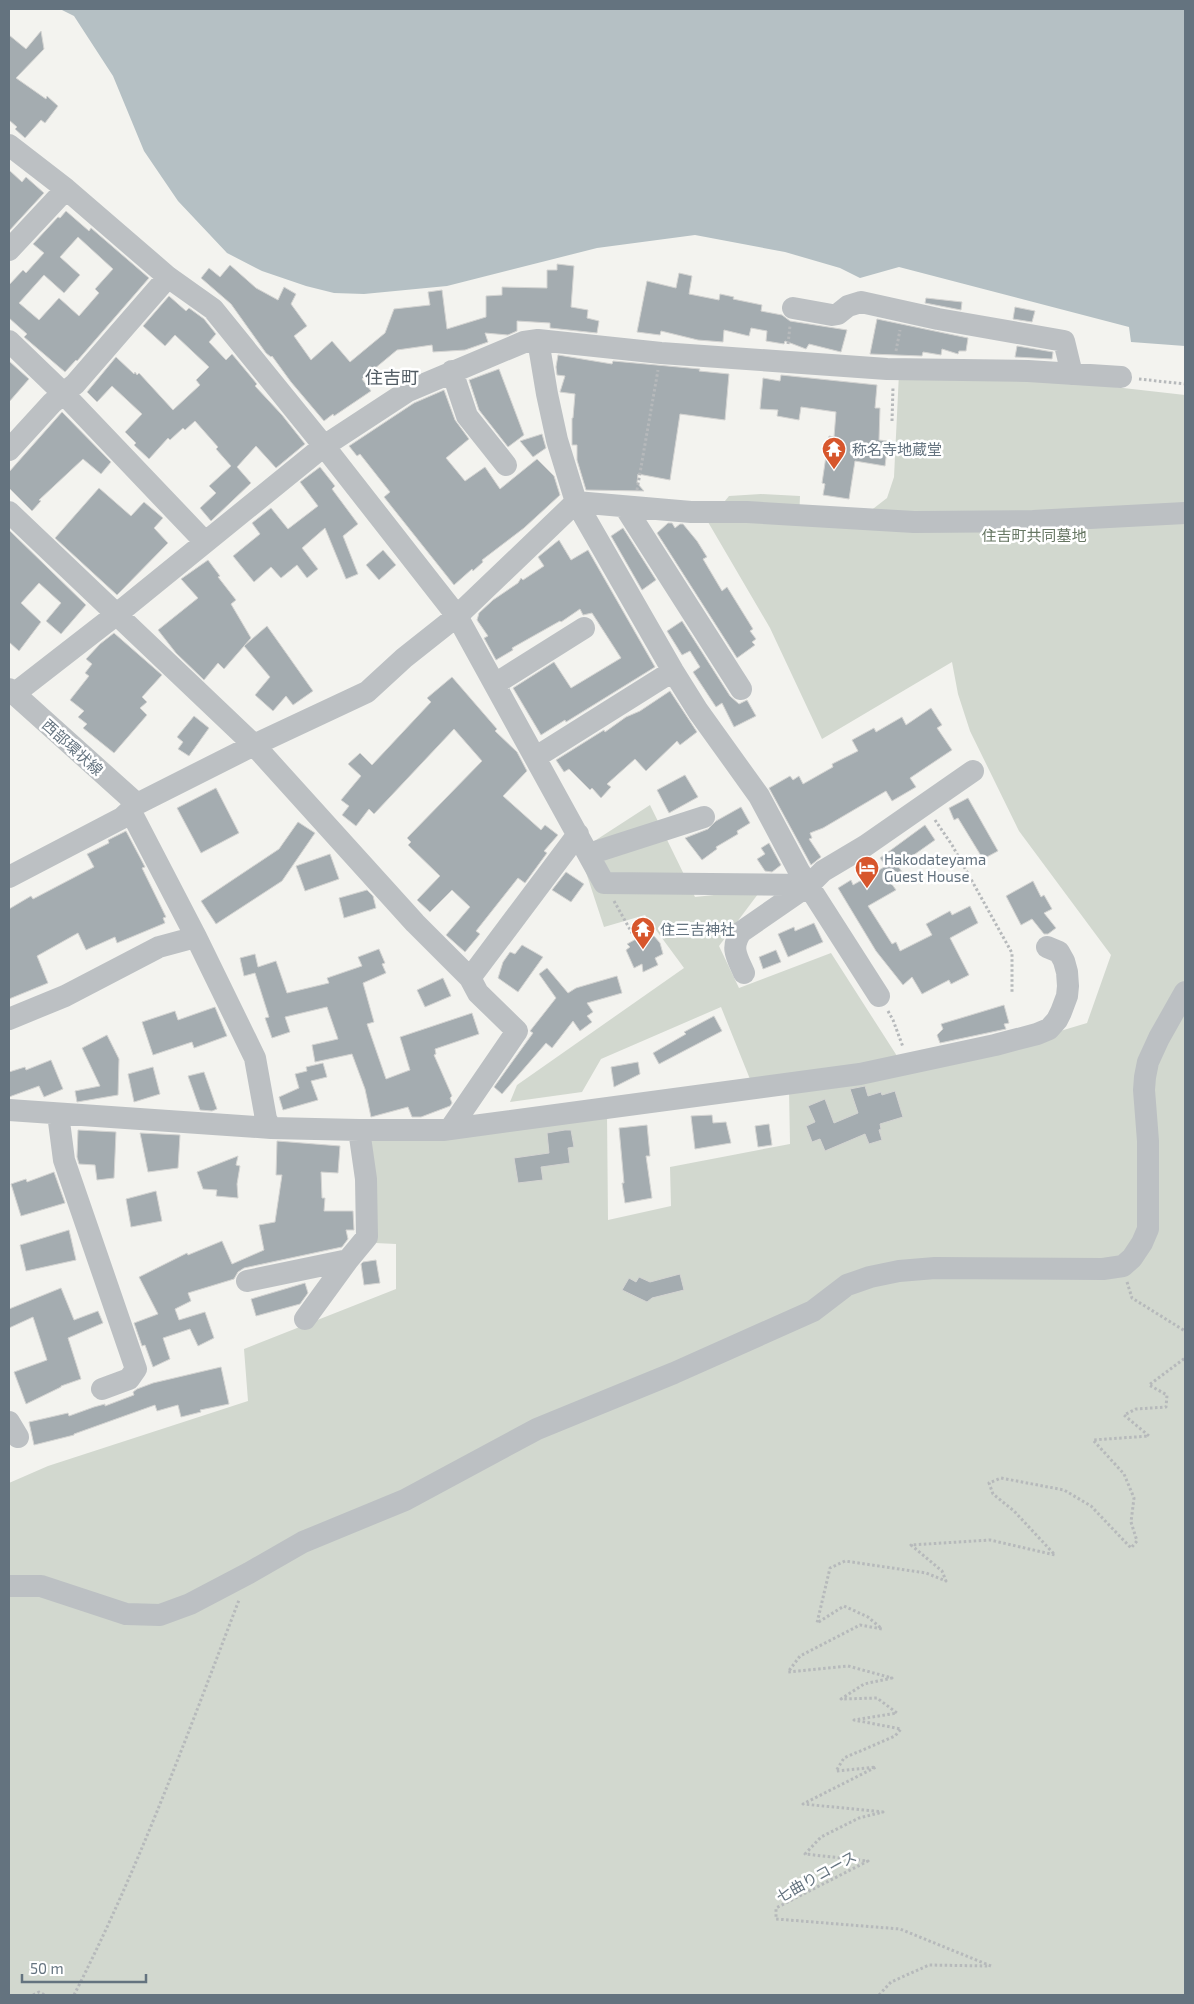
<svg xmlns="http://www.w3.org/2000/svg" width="1194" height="2004" viewBox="0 0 1194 2004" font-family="'Exo 2','Noto Sans JP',sans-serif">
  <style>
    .green { fill: #d2d8cf }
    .water { fill: #b5c0c4 }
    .building { fill: #a4acb0; stroke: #d4d4d2; fill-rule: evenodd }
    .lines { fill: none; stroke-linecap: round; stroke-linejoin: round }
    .path { stroke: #b6b9bb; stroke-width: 3; stroke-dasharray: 2.5 2.5; stroke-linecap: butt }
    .minor { stroke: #bcc0c3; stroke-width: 22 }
    .labels { text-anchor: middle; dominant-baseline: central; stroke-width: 5; stroke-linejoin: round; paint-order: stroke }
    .poi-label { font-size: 15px; fill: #64737f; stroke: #fff; text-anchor: start }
    .park-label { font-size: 15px; fill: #667662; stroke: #fff }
    .street-label { font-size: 15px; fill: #64737f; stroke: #fff }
    .quarter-label { font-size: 18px; fill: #525c64; stroke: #fff }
  </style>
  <rect width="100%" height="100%" fill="#f3f3ef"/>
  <!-- green -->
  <path class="green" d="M 899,373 L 1026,377 L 1185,395 L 1185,1995 L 9,1995 L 9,1483 L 48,1466 L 248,1401 L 244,1349 L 396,1289 L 396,1244 L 375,1243 L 369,1137 L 607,1113 L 608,1220 L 671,1206 L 670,1167 L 790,1144 L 789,1088 L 754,1089 L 721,1007 L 601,1059 L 582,1092 L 510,1102 L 517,1085 L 684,968 L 645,915 L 604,927 L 579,851 L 650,805 L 695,897 L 761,890 L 719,946 L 739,988 L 831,953 L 906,1070 L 993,1051 L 1087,1023 L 1111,955 L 1019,831 L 970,731 L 958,694 L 952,662 L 822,739 L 770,628 L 708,522 L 729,496 L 761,494 L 800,496 L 799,519 L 860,519 L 887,498 L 894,477 Z"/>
  <!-- water -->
  <path class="water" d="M 60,9 L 1185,9 L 1185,346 L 1131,342 L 1129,327 L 899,267 L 860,278 L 840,268 L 785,252 L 695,235 L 597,248 L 447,286 L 364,294 L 334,293 L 306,286 L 262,271 L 227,253 L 178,201 L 144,151 L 113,76 L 74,16 Z"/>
  <!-- building -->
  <path class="building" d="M 41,31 L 44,49 L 16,78 L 46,99 L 47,96 L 58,106 L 45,123 L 41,120 L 25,138 L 15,129 L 17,127 L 9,120 L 9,35 L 26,49 Z
    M 9,170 L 22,182 L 26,177 L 44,193 L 9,231 Z
    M 66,211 L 89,231 L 91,228 L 149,278 L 77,361 L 76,360 L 65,372 L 24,337 L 27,334 L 9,318 L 9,285 L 23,270 L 26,273 L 44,253 L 33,244 L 58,217 L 60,218 ZM 78,237 L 113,269 L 95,289 L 99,293 L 79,316 L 59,298 L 39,320 L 19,303 L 44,275 L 64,293 L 80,275 L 60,257 Z
    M 557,264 L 574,266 L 571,307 L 588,310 L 587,318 L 599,321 L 597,333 L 550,328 L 550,323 L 517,321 L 517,331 L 508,335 L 485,333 L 488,342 L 465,350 L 433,352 L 432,345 L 397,350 L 362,379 L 371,391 L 334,416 L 333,414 L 324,421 L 291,382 L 272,356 L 271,357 L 266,353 L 231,304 L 201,278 L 209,268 L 220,277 L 230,265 L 256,288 L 278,300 L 284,287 L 296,294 L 291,304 L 307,326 L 294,336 L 311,360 L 332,341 L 350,362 L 385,333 L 394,309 L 430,305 L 428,292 L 442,290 L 447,329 L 486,317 L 486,296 L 502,295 L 502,287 L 547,288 L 547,270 L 557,270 Z
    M 679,273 L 692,276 L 689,294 L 719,300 L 720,294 L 734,297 L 733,299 L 762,305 L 761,311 L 782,315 L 790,321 L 847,330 L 841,352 L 809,344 L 806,349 L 785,341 L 784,344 L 766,341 L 767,331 L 751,328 L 749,336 L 724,330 L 723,342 L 698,340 L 661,331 L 660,335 L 637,332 L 647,281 L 676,288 Z
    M 169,296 L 186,311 L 189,308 L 204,319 L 216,334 L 209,342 L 226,360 L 232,354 L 257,384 L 255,386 L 282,415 L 305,444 L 276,468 L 256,446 L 237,467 L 251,483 L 211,521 L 200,508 L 216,493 L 209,486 L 231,466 L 216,449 L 218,447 L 195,421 L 185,430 L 183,428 L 170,440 L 168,438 L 149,459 L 134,445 L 136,443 L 125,432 L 142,414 L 112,386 L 97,402 L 87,392 L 116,357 L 134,374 L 135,372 L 137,375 L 139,373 L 173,410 L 200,385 L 196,380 L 209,367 L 175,335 L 165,346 L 143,326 Z
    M 926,298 L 962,302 L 961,310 L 925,303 Z
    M 1015,307 L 1035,311 L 1032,322 L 1013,319 Z
    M 877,319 L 968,338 L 966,351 L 959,351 L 958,354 L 942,349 L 941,355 L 923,352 L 922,356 L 870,354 Z
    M 1017,346 L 1053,352 L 1052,359 L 1015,357 Z
    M 558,355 L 612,364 L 613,361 L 700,369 L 699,371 L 729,374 L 725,420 L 680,414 L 670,480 L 638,474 L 637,483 L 644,491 L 586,490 L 577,460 L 577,445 L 572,445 L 572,418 L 573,418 L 575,394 L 560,392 L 565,376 L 557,375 L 556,367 Z
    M 9,361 L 29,379 L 9,402 Z
    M 499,369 L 524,435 L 508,447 L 479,410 L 469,380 Z
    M 781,375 L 877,385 L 875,408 L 880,408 L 879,440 L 888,441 L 885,466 L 855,461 L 849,499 L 823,495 L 825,484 L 822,483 L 829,436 L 834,437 L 836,412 L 801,407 L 799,420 L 777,416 L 778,410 L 760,409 L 763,378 L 780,381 Z
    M 444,390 L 455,420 L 469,439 L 446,458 L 465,481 L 485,467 L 500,489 L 537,459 L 554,476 L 560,495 L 524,528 L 482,560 L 483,562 L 473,571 L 472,569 L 454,585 L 384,497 L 390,492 L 360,454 L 357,456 L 349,446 L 414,403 Z
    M 62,412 L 111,462 L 101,474 L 83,459 L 39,500 L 41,501 L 32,511 L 9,488 L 9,472 Z
    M 542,434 L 546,448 L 533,457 L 520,441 Z
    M 320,467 L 335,486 L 332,489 L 358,524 L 343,536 L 358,574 L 346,579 L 325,528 L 302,548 L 318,569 L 307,578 L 297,565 L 281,578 L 271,567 L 254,582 L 233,556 L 260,534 L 252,523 L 271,508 L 288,529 L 318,506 L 300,482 Z
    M 99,488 L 131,516 L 144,502 L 163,518 L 154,528 L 168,543 L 117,595 L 55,538 Z
    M 668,523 L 672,523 L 675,528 L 680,524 L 683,524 L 697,541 L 707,557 L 703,559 L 722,591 L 727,587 L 753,629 L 750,631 L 756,639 L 752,642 L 755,645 L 737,658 L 657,533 Z
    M 623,528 L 656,580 L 642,590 L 611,536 Z
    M 9,530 L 86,605 L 61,634 L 46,621 L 61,603 L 39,583 L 21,603 L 41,622 L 19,651 L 9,642 Z
    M 559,540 L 571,560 L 588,550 L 655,667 L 566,722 L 565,720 L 541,735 L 513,688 L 554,662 L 571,688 L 621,658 L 592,613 L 583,615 L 580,609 L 561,622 L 560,621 L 512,648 L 513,650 L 496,660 L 484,638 L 488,636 L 477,620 L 479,613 L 493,600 L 518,583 L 521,578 L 523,580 L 544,566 L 538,557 Z
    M 383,550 L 396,565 L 379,580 L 366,565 Z
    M 208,560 L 220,576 L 218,577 L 236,600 L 231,604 L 251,638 L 224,669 L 218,663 L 204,680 L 176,653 L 158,630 L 198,598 L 181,579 Z
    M 682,621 L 730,696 L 739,704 L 747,700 L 756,716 L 734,727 L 722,703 L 716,707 L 693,672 L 700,667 L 690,651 L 682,655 L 667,631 Z
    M 267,626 L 313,691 L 293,705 L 286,696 L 273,711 L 255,695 L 270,677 L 244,646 Z
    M 114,633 L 162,675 L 142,697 L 147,702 L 140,708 L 147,715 L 114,753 L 83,728 L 87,724 L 78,717 L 84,711 L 70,700 L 89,676 L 85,673 L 92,664 L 86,659 L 100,644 Z
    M 452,677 L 497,729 L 495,731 L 517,752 L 527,771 L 503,796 L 541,830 L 545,825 L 558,835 L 544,851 L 547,853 L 525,883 L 518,878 L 476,931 L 480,934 L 465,952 L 446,935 L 470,907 L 452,890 L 430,912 L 417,900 L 440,876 L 408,845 L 411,842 L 407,838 L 482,761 L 454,729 L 374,814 L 369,809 L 356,826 L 342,815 L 349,806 L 341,800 L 361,776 L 348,764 L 360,753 L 372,765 L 431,702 L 427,698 Z
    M 670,691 L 697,732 L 680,745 L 677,741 L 646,771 L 635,759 L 607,784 L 611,787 L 601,798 L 592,788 L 590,790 L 569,769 L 564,772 L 556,760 L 604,730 L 605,732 L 626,717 L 640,711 Z
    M 931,708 L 942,725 L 937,728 L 952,750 L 910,778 L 916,787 L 892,801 L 886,791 L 823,828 L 810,833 L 812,838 L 809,839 L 821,857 L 811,865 L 769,788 L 790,776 L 793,780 L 799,776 L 803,784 L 833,767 L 832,764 L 858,751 L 852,740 L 874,728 L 876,732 L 902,717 L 906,725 Z
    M 194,716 L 209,728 L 189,756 L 178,749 L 183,742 L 177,737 Z
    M 685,775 L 698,797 L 669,813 L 657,790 Z
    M 216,788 L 239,833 L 201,853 L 177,808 Z
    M 968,798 L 998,851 L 983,859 L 958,818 L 954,820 L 949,808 Z
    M 741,807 L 750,823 L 737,831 L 738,834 L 716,847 L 717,849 L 702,860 L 685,838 L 708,829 L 716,821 Z
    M 298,822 L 315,833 L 282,881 L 216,924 L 201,901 L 279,849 Z
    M 925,825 L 935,840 L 898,866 L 904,875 L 891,883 L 896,890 L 868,906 L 892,944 L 896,942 L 900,951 L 932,935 L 926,924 L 950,911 L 952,915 L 970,906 L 978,923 L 950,938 L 969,975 L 951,984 L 949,980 L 922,994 L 912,977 L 903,985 L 876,951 L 838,888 L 851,880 L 853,885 L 886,866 L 880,858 Z
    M 126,831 L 145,867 L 142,868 L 166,917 L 163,918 L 165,923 L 117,943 L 115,937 L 86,950 L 78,933 L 37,956 L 48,983 L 9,999 L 9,909 L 31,896 L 33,899 L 94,867 L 87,854 L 109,843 L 108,840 Z
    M 769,843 L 781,865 L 772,872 L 765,871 L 757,859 L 765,854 L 761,848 Z
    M 330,854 L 339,879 L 305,891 L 296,866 Z
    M 566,872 L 584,884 L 571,902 L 552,890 Z
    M 1033,881 L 1041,897 L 1044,895 L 1052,909 L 1044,913 L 1056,928 L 1048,934 L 1044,934 L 1032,919 L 1021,925 L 1006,896 Z
    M 367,890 L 373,896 L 376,908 L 344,918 L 339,898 Z
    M 814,923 L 823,942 L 788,957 L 778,934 L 794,927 L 795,931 Z
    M 649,932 L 650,936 L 654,936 L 660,943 L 663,954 L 655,958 L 658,965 L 643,972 L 642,964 L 634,968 L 626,950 L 630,947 L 627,944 Z
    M 522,945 L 543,957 L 518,992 L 498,978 L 503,962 L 510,952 L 515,954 Z
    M 379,949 L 385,963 L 382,964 L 386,973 L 363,983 L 374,1022 L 367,1024 L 386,1079 L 410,1070 L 400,1037 L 472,1013 L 479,1034 L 435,1049 L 436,1054 L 434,1055 L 452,1096 L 450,1098 L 452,1103 L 450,1106 L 421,1117 L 412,1117 L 408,1107 L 371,1117 L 365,1089 L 352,1054 L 315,1062 L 312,1045 L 338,1039 L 327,1007 L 285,1017 L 290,1032 L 272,1038 L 265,1018 L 269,1017 L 255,973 L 244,976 L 240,958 L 255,954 L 258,967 L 276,961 L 287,993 L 329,983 L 327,978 L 362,966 L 358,957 Z
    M 776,950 L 781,962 L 763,969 L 759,957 Z
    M 547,968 L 568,993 L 576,988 L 617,976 L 622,993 L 587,1003 L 593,1012 L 587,1016 L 592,1022 L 580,1031 L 573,1021 L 552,1048 L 546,1043 L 502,1094 L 494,1087 L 533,1033 L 530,1031 L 556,998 L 539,974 Z
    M 443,978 L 451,996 L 425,1007 L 417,990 Z
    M 1004,1005 L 1009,1023 L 1004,1024 L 1006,1029 L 940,1043 L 937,1035 L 943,1029 L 941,1024 Z
    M 215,1007 L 227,1036 L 194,1048 L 192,1042 L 153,1055 L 142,1022 L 175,1011 L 178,1020 Z
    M 714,1016 L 722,1031 L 659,1064 L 653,1053 L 686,1034 L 684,1032 Z
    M 107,1035 L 119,1059 L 118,1095 L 77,1102 L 75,1091 L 100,1086 L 82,1048 Z
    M 51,1060 L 63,1089 L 44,1097 L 39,1086 L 9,1097 L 9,1072 L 25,1067 L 26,1070 Z
    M 638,1062 L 640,1074 L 614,1087 L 611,1067 Z
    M 323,1063 L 327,1077 L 311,1081 L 318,1100 L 283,1110 L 279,1097 L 299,1088 L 295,1074 L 307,1071 L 306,1067 Z
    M 153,1067 L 160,1094 L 134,1102 L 128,1074 Z
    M 204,1072 L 217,1109 L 212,1111 L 200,1110 L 188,1076 Z
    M 865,1086 L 868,1096 L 881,1092 L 882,1095 L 895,1091 L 903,1117 L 880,1124 L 881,1129 L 879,1130 L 882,1140 L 869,1144 L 865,1134 L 825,1151 L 820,1139 L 812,1142 L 806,1126 L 815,1122 L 808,1106 L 825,1099 L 834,1123 L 858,1113 L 850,1089 Z
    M 712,1115 L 713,1123 L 726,1122 L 731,1143 L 695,1149 L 691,1116 Z
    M 769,1124 L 772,1145 L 758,1147 L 755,1126 Z
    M 647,1125 L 650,1156 L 646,1156 L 652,1198 L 625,1203 L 622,1183 L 624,1183 L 619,1128 Z
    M 78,1130 L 116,1132 L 114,1178 L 97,1180 L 95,1165 L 79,1164 L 77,1157 Z
    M 565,1130 L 571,1130 L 574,1147 L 568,1148 L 570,1163 L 541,1167 L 543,1180 L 518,1183 L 514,1158 L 549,1153 L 547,1133 Z
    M 140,1133 L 180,1135 L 178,1168 L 148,1172 Z
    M 277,1141 L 340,1146 L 338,1173 L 321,1172 L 322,1198 L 325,1198 L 324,1211 L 353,1211 L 354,1230 L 346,1230 L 348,1239 L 342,1247 L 244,1268 L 238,1272 L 234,1279 L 188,1293 L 191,1301 L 175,1309 L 179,1320 L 205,1312 L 214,1338 L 198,1346 L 190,1329 L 163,1338 L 170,1359 L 153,1367 L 145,1345 L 142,1346 L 134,1323 L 158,1314 L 139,1277 L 187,1253 L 188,1255 L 222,1241 L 232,1264 L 264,1250 L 259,1225 L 275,1222 L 282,1175 L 276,1175 Z
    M 238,1156 L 236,1165 L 240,1166 L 237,1184 L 238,1198 L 216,1196 L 217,1190 L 203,1189 L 197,1172 Z
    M 54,1172 L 65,1203 L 21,1216 L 11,1184 L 26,1179 L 27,1182 Z
    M 156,1191 L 162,1221 L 131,1227 L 126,1199 Z
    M 69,1230 L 76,1260 L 26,1271 L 20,1245 Z
    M 376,1260 L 380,1283 L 364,1285 L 361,1264 L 363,1262 Z
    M 680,1274 L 684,1290 L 652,1298 L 647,1302 L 622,1290 L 629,1278 L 636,1282 L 639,1277 L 650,1282 Z
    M 305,1283 L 308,1293 L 300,1304 L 256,1316 L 251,1299 Z
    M 61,1288 L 74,1320 L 98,1311 L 103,1323 L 68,1338 L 81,1379 L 61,1386 L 61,1387 L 26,1404 L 14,1372 L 47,1360 L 33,1317 L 9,1328 L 9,1309 Z
    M 221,1367 L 229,1404 L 200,1410 L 201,1412 L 181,1417 L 178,1405 L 157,1411 L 155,1405 L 74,1434 L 74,1435 L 34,1445 L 29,1422 L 68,1413 L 69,1416 L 94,1407 L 105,1404 L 105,1406 L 134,1395 L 133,1392 L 137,1389 L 153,1383 Z"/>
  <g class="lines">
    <!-- path -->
    <path class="path" d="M 788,344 L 790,326
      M 896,351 L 900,330
      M 1139,379 L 1185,384
      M 892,421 L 893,387
      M 637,490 L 658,370
      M 935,820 L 952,845 L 1012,953 L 1012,994
      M 614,901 L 632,933
      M 888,1011 L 893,1020 L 903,1047
      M 1127,1282 L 1132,1298 L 1185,1331
      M 991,1966 L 900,1929 L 776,1919 L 776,1908 L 868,1861 L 805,1854 L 821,1837 L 859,1818 L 883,1812 L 803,1804 L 876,1767 L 836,1771 L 844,1758 L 895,1736 L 901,1729 L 854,1720 L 897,1713 L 877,1698 L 841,1699 L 864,1684 L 892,1678 L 848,1666 L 788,1672 L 800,1656 L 860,1625 L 882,1629 L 868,1617 L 844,1606 L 817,1623 L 830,1568 L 845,1561 L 926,1573 L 946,1581 L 942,1571 L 911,1545 L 990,1540 L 1055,1555 L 1014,1511 L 993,1494 L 989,1483 L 1001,1478 L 1064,1490 L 1091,1506 L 1131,1548 L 1137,1541 L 1131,1522 L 1134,1498 L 1124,1474 L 1093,1440 L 1149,1436 L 1124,1415 L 1136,1409 L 1166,1407 L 1167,1395 L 1149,1385 L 1185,1358
      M 33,1995 L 39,1992 L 45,1995
      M 74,1995 C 139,1868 188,1733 239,1600
      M 879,1995 L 891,1982 L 929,1965 L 988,1966"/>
    <!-- minor -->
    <path class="minor" d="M 9,145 L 66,189 L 168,277 L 213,309 L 324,446 L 457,616 L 604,883 L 809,885
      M 9,250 L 66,189
      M 793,308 L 832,315 L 838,314 L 848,306 L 861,302 L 938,319 L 1064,341 L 1072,374
      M 538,340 L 547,394 L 557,440 L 576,502 L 673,671 L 698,711 L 759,796 L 799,871 L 879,996
      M 9,341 L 63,393 L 205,542
      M 452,371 L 467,416 L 506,465
      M 9,450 L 52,403 L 75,384 L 168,277
      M 625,507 L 741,689
      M 9,512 L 254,745 L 415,923 L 470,978 L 478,993 L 517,1031 L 450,1129
      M 495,684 L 584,628
      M 9,689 L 137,804
      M 14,694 L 117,614 L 324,446 L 408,391 L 524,342 L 538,340 L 661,353 L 887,369 L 1028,371 L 1121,377
      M 536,757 L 673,671
      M 130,810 L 196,937 L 255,1058 L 266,1119 L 271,1128
      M 589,854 L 704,817
      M 9,877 L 122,818 L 137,804 L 254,745 L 367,692 L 404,658 L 457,616 L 576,502 L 691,512 L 747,512 L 914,522 L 1033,521 L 1185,513
      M 744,973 C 737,957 730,948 741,932 L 809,885 L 823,871 L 865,846 L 973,771
      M 470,978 L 578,834
      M 9,1019 L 65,996 L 159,947 L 196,937
      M 9,1110 L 271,1128 L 359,1130 L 443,1130 L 860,1074 L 995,1045 L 1037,1034 L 1049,1029 L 1057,1020 L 1061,1012 L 1067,996 L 1068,986 L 1067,972 L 1064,961 L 1059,952 L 1047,947
      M 58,1114 L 64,1160 L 136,1369 L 129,1379 L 102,1389
      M 247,1281 L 348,1260
      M 305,1319 L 348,1260 L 367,1237 L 366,1179 L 359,1130
      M 9,1422 L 18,1437
      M 9,1586 L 41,1586 L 126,1614 L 160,1615 L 190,1604 L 249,1573 L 303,1542 L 405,1500 L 537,1429 L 674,1373 L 813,1311 L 847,1285 L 870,1277 L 899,1271 L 935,1268 L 1103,1269 L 1123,1266 L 1132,1258 L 1142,1243 L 1148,1229 L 1148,1141 L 1144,1090 L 1145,1077 L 1148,1062 L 1159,1038 L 1185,992"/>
  </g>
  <!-- icons -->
  <defs>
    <symbol id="temple-pin" viewBox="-11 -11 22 30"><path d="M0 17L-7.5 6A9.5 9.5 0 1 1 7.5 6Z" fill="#d7562c" stroke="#fff"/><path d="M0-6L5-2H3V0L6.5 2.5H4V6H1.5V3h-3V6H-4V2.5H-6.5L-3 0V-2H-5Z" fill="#fff"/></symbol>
    <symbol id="hotel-pin" viewBox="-11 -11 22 30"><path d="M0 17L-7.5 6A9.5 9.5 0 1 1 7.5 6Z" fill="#d7562c" stroke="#fff"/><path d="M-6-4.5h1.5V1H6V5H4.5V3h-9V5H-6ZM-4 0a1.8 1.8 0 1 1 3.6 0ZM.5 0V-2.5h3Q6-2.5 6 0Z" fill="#fff"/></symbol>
  </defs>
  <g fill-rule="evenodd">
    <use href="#temple-pin" x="820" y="435" width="28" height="38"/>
    <use href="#hotel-pin" x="853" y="854" width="28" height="38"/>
    <use href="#temple-pin" x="629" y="915" width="28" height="38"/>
  </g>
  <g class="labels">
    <!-- poi labels -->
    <g class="poi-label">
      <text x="852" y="449">称名寺地蔵堂</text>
      <text x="884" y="859">Hakodateyama<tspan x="884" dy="17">Guest House</tspan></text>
      <text x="660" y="929">住三吉神社</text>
    </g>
    <!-- park labels -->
    <g class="park-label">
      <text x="1034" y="535">住吉町共同墓地</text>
    </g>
    <!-- street labels -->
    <g class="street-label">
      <text transform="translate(73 747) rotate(42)">西部環状線</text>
      <text transform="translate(816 1876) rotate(-29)">七曲りコース</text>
    </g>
    <!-- quarter labels -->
    <g class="quarter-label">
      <text x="392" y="377">住吉町</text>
    </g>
  </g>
  <!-- border -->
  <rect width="1194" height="2004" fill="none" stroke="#64737f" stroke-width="20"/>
  <!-- scale -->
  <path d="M22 1974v8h124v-8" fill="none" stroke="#64737f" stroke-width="2.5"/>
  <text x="30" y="1974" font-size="15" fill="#64737f" stroke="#ffffff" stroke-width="4" paint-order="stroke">50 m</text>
</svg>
